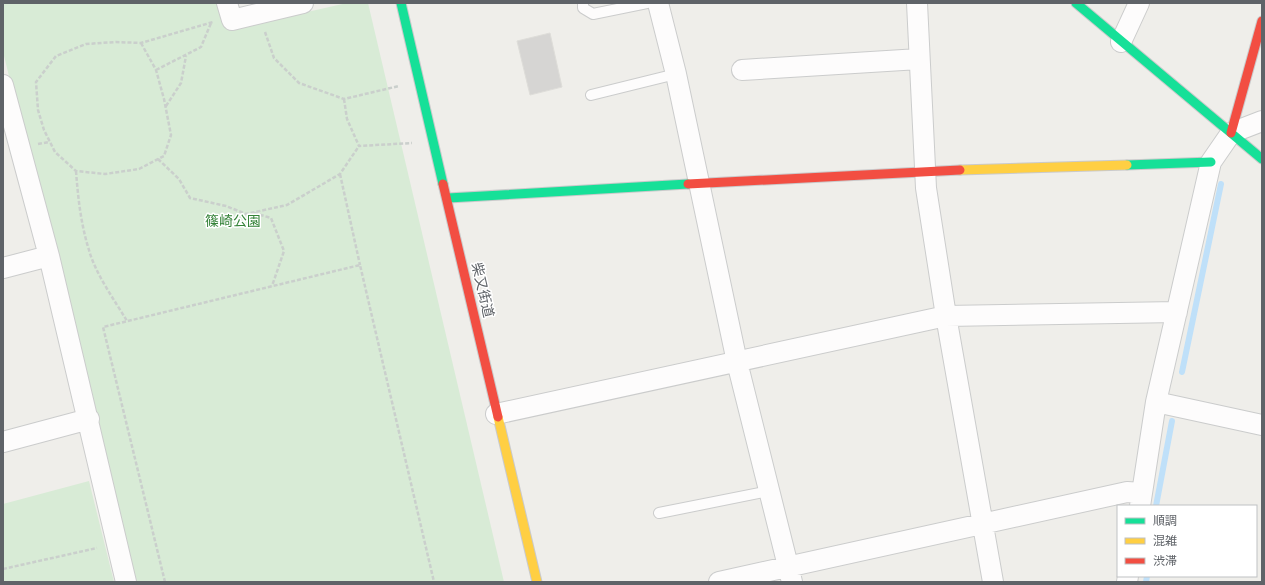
<svg xmlns="http://www.w3.org/2000/svg" width="1265" height="585" viewBox="0 0 1265 585" font-family="Roboto,'Noto Sans JP',sans-serif">
  <style>
    .green { fill: #d8ebd6 }
    .lines { fill: none; stroke-linecap: round; stroke-linejoin: round }
    .stream { stroke: #bfe0f9; stroke-width: 6 }
    .building { fill: #d6d5d3; stroke: #deddd9 }
    .lane-casing { stroke: #cbcccc; stroke-width: 12 }
    .street-casing { stroke: #cbcccc; stroke-width: 22 }
    .fast-casing { stroke: #cacacb; stroke-width: 11 }
    .slow-casing { stroke: #cacacb; stroke-width: 11 }
    .jam-casing { stroke: #cacacb; stroke-width: 11 }
    .path { stroke: #cacfcc; stroke-width: 2.5; stroke-dasharray: 4 2; stroke-linecap: butt }
    .lane { stroke: #fdfcfc; stroke-width: 10 }
    .street { stroke: #fdfcfc; stroke-width: 20 }
    .fast { stroke: #16e098; stroke-width: 9 }
    .slow { stroke: #ffcf43; stroke-width: 9 }
    .jam { stroke: #f24e42; stroke-width: 9 }
    .labels { text-anchor: middle; dominant-baseline: central; stroke-width: 3; stroke-linejoin: round; paint-order: stroke }
    .park-label { font-size: 14px; fill: #348238; stroke: #fff }
    .street-label { font-size: 14px; fill: #5f6368; stroke: #fff }
  </style>
  <rect width="100%" height="100%" fill="#efeeea"/>
  <!-- green -->
  <path class="green" d="M 3,3 L 220,3 L 227,30 L 347,3 L 368,3 L 504,582 L 136,582 L 3,52 Z
    M 89,481 L 114,582 L 3,582 L 3,504 Z"/>
  <g class="lines">
    <!-- stream -->
    <path class="stream" d="M 1182,372 L 1221,184
      M 1156,506 L 1172,421
      M 1146,582 L 1147,576"/>
  </g>
  <!-- building -->
  <path class="building" d="M 550,33 L 562,87 L 530,95 L 517,41 Z"/>
  <g class="lines">
    <defs>
      <path id="lane" d="M 583,3 L 583,8 L 593,14 L 647,3
        M 591,95 L 676,74
        M 659,513 L 769,491"/>
      <path id="street" d="M 227,3 L 232,20 L 303,3
        M 658,3 L 676,74 L 737,362 L 792,582
        M 917,3 L 926,188 L 946,316 L 993,582
        M 1121,42 L 1139,3
        M 742,70 L 919,59
        M 3,85 L 49,256 L 126,582
        M 3,268 L 49,256
        M 1156,402 L 1262,425
        M 496,414 L 946,316 L 1177,312
        M 3,442 L 89,419
        M 1140,506 L 1156,402 L 1211,162 L 1231,133 L 1262,121
        M 719,582 L 1127,492 L 1142,493
        M 1127,582 L 1128,576"/>
      <path id="fast" d="M 401,3 L 443,184
        M 1076,3 L 1262,159
        M 1127,165 L 1211,162
        M 448,198 L 688,184"/>
      <path id="slow" d="M 960,170 L 1127,165
        M 498,417 L 537,582"/>
      <path id="jam" d="M 1231,133 L 1262,21
        M 443,184 L 498,417
        M 688,184 L 960,170"/>
    </defs>
    <!-- lane casing -->
    <use href="#lane" class="lane-casing"/>
    <!-- street casing -->
    <use href="#street" class="street-casing"/>
    <!-- fast casing -->
    <use href="#fast" class="fast-casing"/>
    <!-- slow casing -->
    <use href="#slow" class="slow-casing"/>
    <!-- jam casing -->
    <use href="#jam" class="jam-casing"/>
    <!-- path -->
    <path class="path" d="M 265,32 L 274,58 L 299,83 L 344,99 L 399,86
      M 141,43 L 156,70 L 164,99 L 171,135 L 164,156 L 139,169 L 105,174 L 76,171 L 55,152 L 44,130 L 38,110 L 36,82 L 56,56 L 86,44 L 116,42 L 141,43 L 213,22
      M 156,70 L 201,47 L 211,23
      M 344,99 L 347,119 L 359,146 L 412,143
      M 166,106 L 181,83 L 186,56
      M 38,144 L 50,142
      M 158,159 L 179,179 L 190,198 L 226,206 L 246,214 L 287,205 L 340,174 L 359,146
      M 76,171 C 78,198 81,225 89,250 C 95,273 115,301 127,321
      M 340,174 L 360,265
      M 254,213 L 271,218 L 284,251 L 272,286
      M 3,569 L 97,548
      M 165,582 L 103,327 L 360,265 L 434,582"/>
    <!-- lane -->
    <use href="#lane" class="lane"/>
    <!-- street -->
    <use href="#street" class="street"/>
    <!-- fast -->
    <use href="#fast" class="fast"/>
    <!-- slow -->
    <use href="#slow" class="slow"/>
    <!-- jam -->
    <use href="#jam" class="jam"/>
  </g>
  <g class="labels">
    <!-- park labels -->
    <g class="park-label">
      <text x="233" y="221">篠崎公園</text>
    </g>
    <!-- street labels -->
    <g class="street-label">
      <text transform="translate(483 290) rotate(77)">柴又街道</text>
    </g>
  </g>
  <!-- border -->
  <rect width="1265" height="585" fill="none" stroke="#5f6368" stroke-width="8"/>
  <!-- legend -->
  <rect x="1117" y="505" width="140" height="72" fill="#ffffff" stroke="#bfc1c3"/>
  <rect x="1125" y="518" width="20" height="6" fill="#16e098" stroke="#bfc1c3"/>
  <text x="1153" y="525" font-size="12" fill="#5f6368">順調</text>
  <rect x="1125" y="538" width="20" height="6" fill="#ffcf43" stroke="#bfc1c3"/>
  <text x="1153" y="545" font-size="12" fill="#5f6368">混雑</text>
  <rect x="1125" y="558" width="20" height="6" fill="#f24e42" stroke="#bfc1c3"/>
  <text x="1153" y="565" font-size="12" fill="#5f6368">渋滞</text>
</svg>
